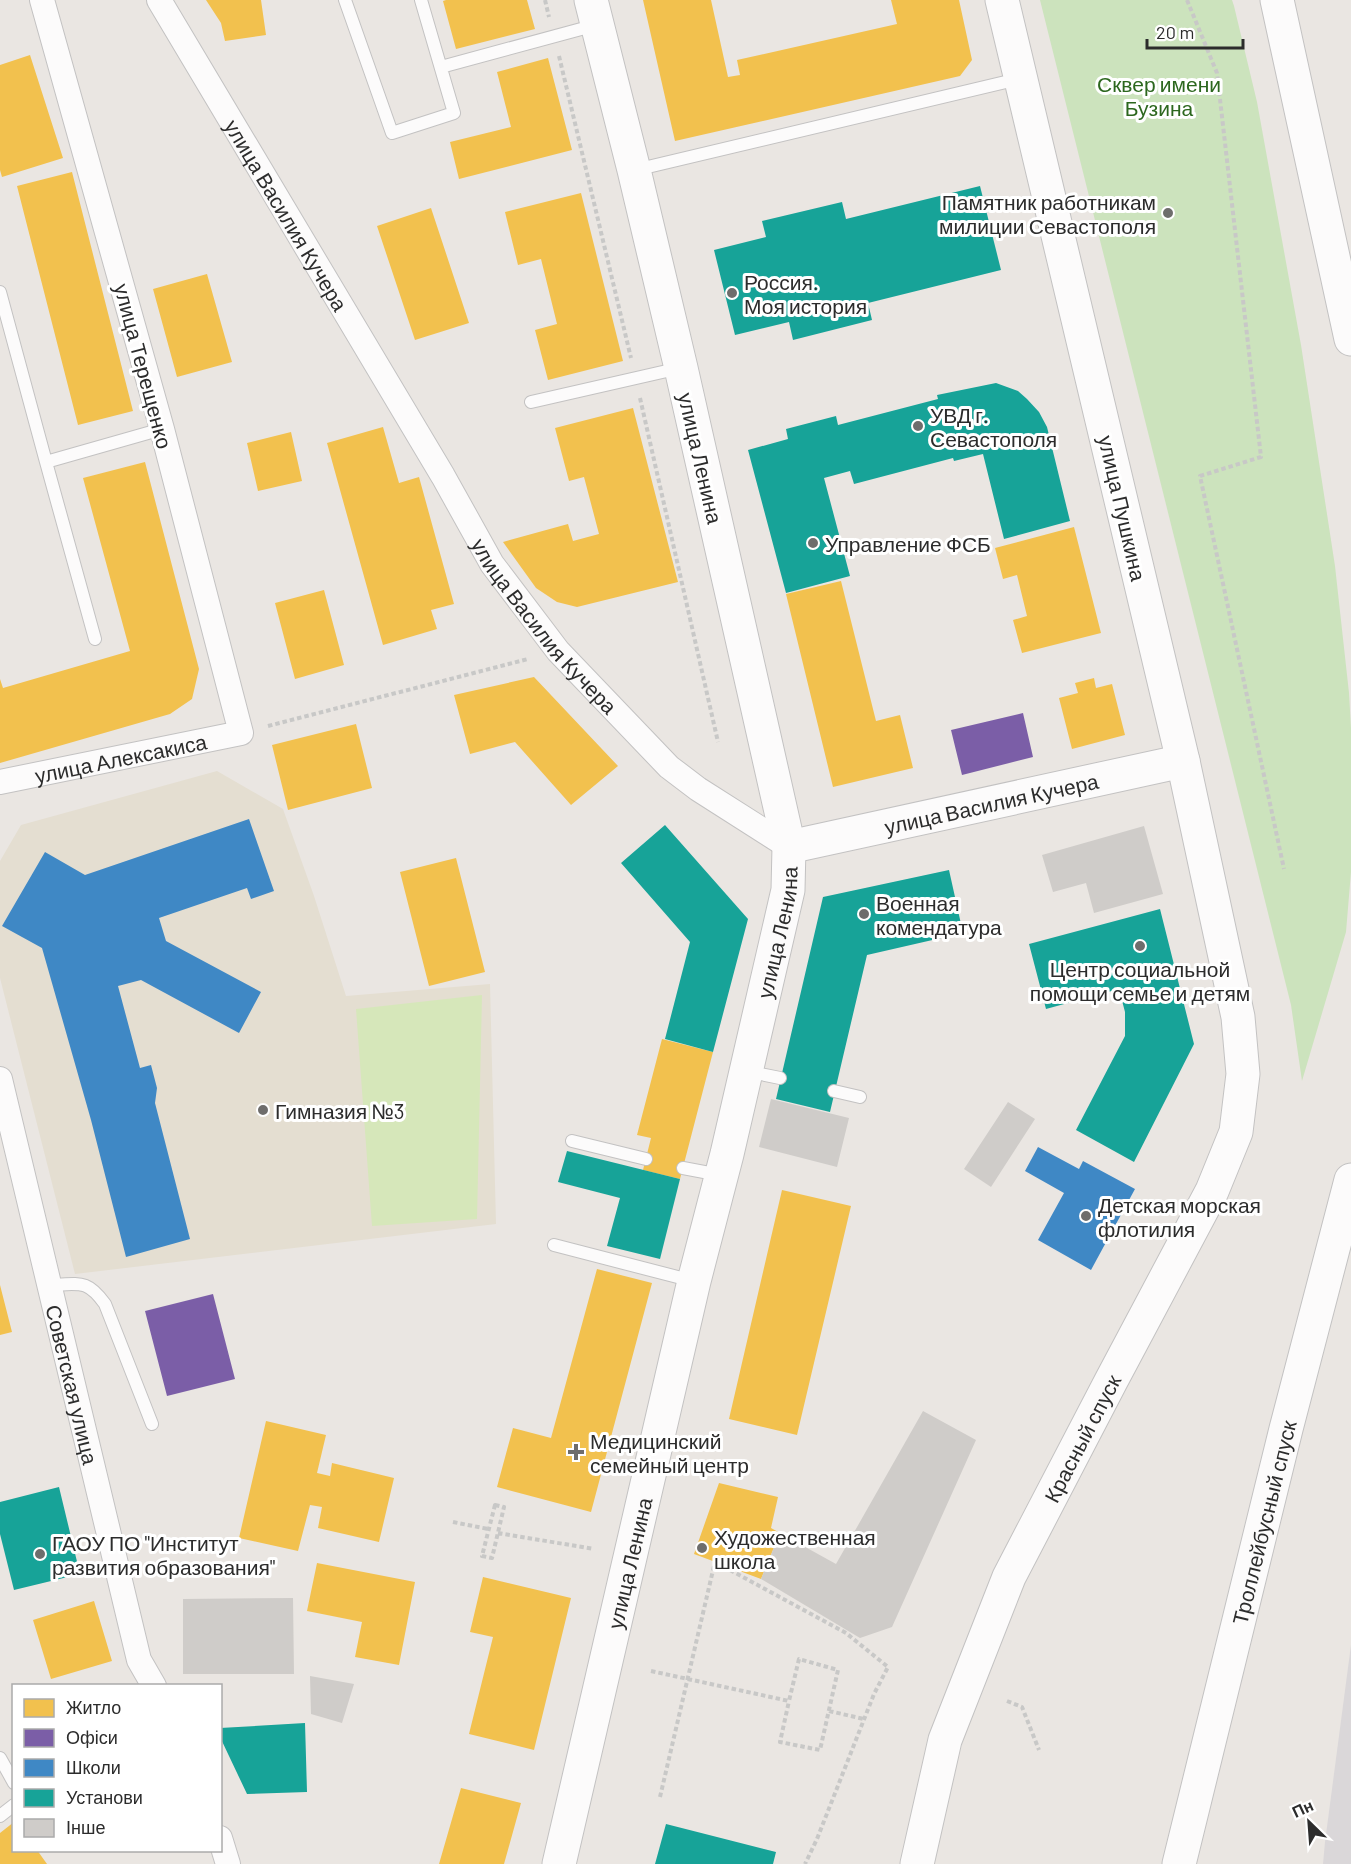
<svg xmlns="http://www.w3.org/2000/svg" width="1351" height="1864" viewBox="0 0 1351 1864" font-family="Barlow,sans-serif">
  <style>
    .industrial { fill: #dad7d9 }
    .education { fill: #e4ded1 }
    .green { fill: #cce3bd }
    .pitch { fill: #d6e7ba }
    .homes { fill: #f2c14e }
    .offices { fill: #7b5ea7 }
    .schools { fill: #3f88c5 }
    .public { fill: #17a398 }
    .building { fill: #cfccc9 }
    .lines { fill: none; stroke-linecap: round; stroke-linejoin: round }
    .lane-casing { stroke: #c3c2c2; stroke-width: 14 }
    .street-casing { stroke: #c3c2c2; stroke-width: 26 }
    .secondary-casing { stroke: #c3c2c2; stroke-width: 35 }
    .path { stroke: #c8c8c7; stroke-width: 4; stroke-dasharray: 4.5 3; stroke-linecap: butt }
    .lane { stroke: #fcfbfb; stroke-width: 12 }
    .street { stroke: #fcfbfb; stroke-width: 24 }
    .secondary { stroke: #fcfbfb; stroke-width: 33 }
    .poi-dot { fill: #6e6d6c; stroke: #fff; stroke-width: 2 }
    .labels { text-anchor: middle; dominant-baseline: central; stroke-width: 6; stroke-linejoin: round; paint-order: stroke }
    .park-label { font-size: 21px; fill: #2c671e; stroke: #fff }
    .poi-label { font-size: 21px; fill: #2c2c2c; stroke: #fff; text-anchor: start }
    .street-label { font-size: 21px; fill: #2c2c2c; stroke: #fff }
  </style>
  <rect width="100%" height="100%" fill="#eae6e2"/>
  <!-- industrial -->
  <path class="industrial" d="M 1351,1645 L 1351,1864 L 1323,1864 L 1325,1842 Z"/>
  <!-- education -->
  <path class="education" d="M 217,771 L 283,809 L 314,896 L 346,996 L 490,984 L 496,1224 L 75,1274 L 0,978 L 0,861 L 21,825 Z"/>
  <!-- green -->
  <path class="green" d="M 1040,0 L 1232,0 L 1234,6 L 1257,102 L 1301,345 L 1335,566 L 1349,693 L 1351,728 L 1351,872 L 1346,932 L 1302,1081 L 1291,1005 Z"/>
  <!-- pitch -->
  <path class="pitch" d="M 482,995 L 477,1219 L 372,1226 L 356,1009 Z"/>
  <!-- homes -->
  <path class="homes" d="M 206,0 L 261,0 L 266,35 L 225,41 L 221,23 Z
    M 446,0 L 527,0 L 535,29 L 456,49 L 443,1 Z
    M 643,0 L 711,0 L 728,77 L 740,75 L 737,60 L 897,24 L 891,0 L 959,0 L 972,60 L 960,76 L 675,141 Z
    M 30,55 L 63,158 L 2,177 L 0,170 L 0,65 Z
    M 548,58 L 572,150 L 459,179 L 450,142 L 511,127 L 497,72 Z
    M 72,172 L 133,411 L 78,425 L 17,186 Z
    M 581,193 L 623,361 L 548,380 L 535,330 L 557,324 L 541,259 L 518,265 L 505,212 Z
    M 431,208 L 469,323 L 415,340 L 377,226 Z
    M 207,274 L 232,362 L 177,377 L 153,289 Z
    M 633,408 L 678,582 L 577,607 L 557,602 L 536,588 L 503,542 L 568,524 L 573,541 L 599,534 L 584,477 L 569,481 L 555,428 Z
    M 383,427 L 399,483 L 419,477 L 454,604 L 431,610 L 437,629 L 383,645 L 327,443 Z
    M 291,432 L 302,481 L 258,491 L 247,443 Z
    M 145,462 L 199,669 L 192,699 L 170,714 L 0,763 L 0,679 L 3,688 L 130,651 L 83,478 Z
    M 1074,527 L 1101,633 L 1022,653 L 1013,620 L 1027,616 L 1017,575 L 1003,579 L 995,548 Z
    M 841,581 L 876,721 L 900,715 L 913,768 L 833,787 L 786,594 Z
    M 324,590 L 344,665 L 295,679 L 275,603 Z
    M 534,677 L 618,766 L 571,805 L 515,742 L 470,754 L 454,695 Z
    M 1094,678 L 1096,688 L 1112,684 L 1125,735 L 1072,749 L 1059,698 L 1078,693 L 1075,683 Z
    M 356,724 L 372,788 L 288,810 L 272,745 Z
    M 456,858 L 485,972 L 429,986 L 400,872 Z
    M 662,1039 L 713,1052 L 680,1179 L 643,1170 L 651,1138 L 637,1135 Z
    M 782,1190 L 851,1206 L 797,1435 L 729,1419 Z
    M 597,1269 L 652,1283 L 591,1512 L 497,1487 L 513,1428 L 551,1438 Z
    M 0,1285 L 12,1332 L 0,1335 Z
    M 266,1421 L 326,1435 L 317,1473 L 330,1476 L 332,1463 L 394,1478 L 379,1542 L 318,1528 L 322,1507 L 310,1505 L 298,1551 L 239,1538 Z
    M 719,1483 L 778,1497 L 771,1528 L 780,1533 L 761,1579 L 694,1554 Z
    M 317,1563 L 415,1582 L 399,1665 L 355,1657 L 362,1622 L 307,1611 Z
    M 483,1577 L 571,1598 L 534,1750 L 469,1734 L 493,1637 L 470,1632 Z
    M 94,1601 L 112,1661 L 51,1679 L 33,1620 Z
    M 461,1788 L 521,1803 L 504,1864 L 439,1864 Z
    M 14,1822 L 14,1850 L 37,1850 L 47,1864 L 0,1864 L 0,1833 Z"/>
  <!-- offices -->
  <path class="offices" d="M 1023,713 L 1033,757 L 962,775 L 951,730 Z
    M 213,1294 L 235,1379 L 167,1396 L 145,1311 Z"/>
  <!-- schools -->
  <path class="schools" d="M 249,819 L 274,891 L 251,899 L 247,888 L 159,918 L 166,941 L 261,992 L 239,1033 L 141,980 L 118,986 L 140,1068 L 151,1065 L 157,1088 L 155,1103 L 190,1239 L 126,1257 L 91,1120 L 42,948 L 2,926 L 45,852 L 85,875 Z
    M 1038,1147 L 1079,1169 L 1083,1161 L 1135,1189 L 1091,1270 L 1038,1240 L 1064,1193 L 1025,1171 Z"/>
  <!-- public -->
  <path class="public" d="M 980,186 L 1001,270 L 868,303 L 872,320 L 793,340 L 789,322 L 735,335 L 714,250 L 766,237 L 762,221 L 842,202 L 846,219 Z
    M 996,383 L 1018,391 L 1027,399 L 1039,412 L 1047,427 L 1070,521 L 1004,539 L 983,454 L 954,461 L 953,458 L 854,484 L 850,471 L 824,478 L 850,576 L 786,593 L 748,450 L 788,439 L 786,429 L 836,416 L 838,425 L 938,399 L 937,395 Z
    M 665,825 L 748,919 L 713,1052 L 665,1039 L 690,942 L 621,863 Z
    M 949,870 L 963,933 L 867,955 L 830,1112 L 776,1099 L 823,897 Z
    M 1160,909 L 1194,1044 L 1134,1162 L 1076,1130 L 1125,1036 L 1125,1012 L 1119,989 L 1046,1009 L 1029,944 Z
    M 567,1151 L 680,1179 L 660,1259 L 607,1246 L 620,1198 L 558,1182 Z
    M 59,1487 L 80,1574 L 14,1590 L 0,1534 L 0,1502 Z
    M 305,1723 L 307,1792 L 247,1794 L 220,1737 L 220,1728 Z
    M 666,1824 L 776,1852 L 773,1864 L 655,1864 Z"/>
  <!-- building -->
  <path class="building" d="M 1144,826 L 1163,894 L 1094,913 L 1086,883 L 1053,892 L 1042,855 Z
    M 771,1099 L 849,1118 L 837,1167 L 759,1147 Z
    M 1008,1102 L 1035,1119 L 991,1187 L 964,1169 Z
    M 923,1411 L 976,1440 L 892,1627 L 860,1638 L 761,1579 L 780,1533 L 836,1564 Z
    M 293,1598 L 294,1674 L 183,1674 L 183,1599 Z
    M 310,1676 L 354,1684 L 342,1723 L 311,1714 Z"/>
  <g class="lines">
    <defs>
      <path id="lane" d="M 345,0 L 392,133 L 454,113 L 421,0
        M 441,67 L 596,25
        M 635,170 L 1018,79
        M 0,292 L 46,462
        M 531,402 L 680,368
        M 95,639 L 46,462 L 162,429
        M 746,1071 L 780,1078
        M 834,1091 L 860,1097
        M 572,1141 L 646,1159
        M 683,1168 L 720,1175
        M 554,1245 L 693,1281
        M 50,1285 C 80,1284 87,1279 105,1304 L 152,1424
        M 0,1758 L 14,1783
        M 0,1816 L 14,1805"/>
      <g id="street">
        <path id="s1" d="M 159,0 L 443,476 L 492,564 L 558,651 L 669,767 L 698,789 L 789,847"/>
        <path id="s2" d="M 0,782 L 241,733 L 162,429 L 42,0"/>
        <path id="s3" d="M 0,1079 L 139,1660 L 154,1686"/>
        <path d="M 220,1838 L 228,1864"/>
      </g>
      <g id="secondary">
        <path d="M 1277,0 L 1351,339"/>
        <path id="s4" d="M 789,847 L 1183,761"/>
        <path id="s5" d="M 559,1864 L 694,1281 L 727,1154 L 788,890 L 789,847 L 681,368 L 634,170 L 591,0"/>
        <path id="s6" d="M 917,1864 L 945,1740 L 1009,1577 L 1111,1381 L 1212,1191 L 1236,1132 L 1243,1074 L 1238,1017 L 1183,761 L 1002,0"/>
        <path id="s7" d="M 1179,1864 L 1286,1429 L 1351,1180"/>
      </g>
    </defs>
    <!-- lane casing -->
    <use href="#lane" class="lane-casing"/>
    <!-- street casing -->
    <use href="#street" class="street-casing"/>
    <!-- secondary casing -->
    <use href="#secondary" class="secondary-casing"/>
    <!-- path -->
    <path class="path" d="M 545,0 L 549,17
      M 1187,0 L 1217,73 L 1261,457 L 1200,476 L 1284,869
      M 559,56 L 631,358
      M 640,398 L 718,742
      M 268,726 L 528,659
      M 495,1505 L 504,1507 L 492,1558 L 482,1556 Z
      M 453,1522 L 488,1529
      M 498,1533 L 594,1549
      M 730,1570 L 846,1633 L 888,1667 L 874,1694 L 817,1839 L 805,1864
      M 651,1671 L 789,1701 L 799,1659 L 838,1670 L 820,1750 L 780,1742 L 789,1701
      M 1007,1701 L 1022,1707 L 1039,1750
      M 829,1711 L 864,1719
      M 660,1797 L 714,1566"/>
    <!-- lane -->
    <use href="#lane" class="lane"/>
    <!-- street -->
    <use href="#street" class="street"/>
    <!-- secondary -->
    <use href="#secondary" class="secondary"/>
  </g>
  <!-- markers -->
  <g class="poi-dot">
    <circle cx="1168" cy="213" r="6"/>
    <circle cx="732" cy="293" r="6"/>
    <circle cx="918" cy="426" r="6"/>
    <circle cx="813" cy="543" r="6"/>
    <circle cx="864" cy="914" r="6"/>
    <circle cx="1140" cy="946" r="6"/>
    <circle cx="263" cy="1110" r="6"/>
    <circle cx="1086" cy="1216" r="6"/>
    <path d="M573 1443h6v6h6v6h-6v6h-6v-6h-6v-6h6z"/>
    <circle cx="702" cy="1548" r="6"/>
    <circle cx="40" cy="1554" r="6"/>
  </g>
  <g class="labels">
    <!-- park labels -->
    <g class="park-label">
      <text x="1159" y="83">Сквер имени<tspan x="1159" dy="24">Бузина</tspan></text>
    </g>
    <!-- poi labels -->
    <g class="poi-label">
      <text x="1156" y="201" text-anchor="end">Памятник работникам<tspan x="1156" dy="24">милиции Севастополя</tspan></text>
      <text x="744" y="281">Россия.<tspan x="744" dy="24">Моя история</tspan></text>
      <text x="930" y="414">УВД г.<tspan x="930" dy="24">Севастополя</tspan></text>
      <text x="825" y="543">Управление ФСБ</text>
      <text x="876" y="902">Военная<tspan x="876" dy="24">комендатура</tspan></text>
      <text x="1140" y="968" text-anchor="middle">Центр социальной<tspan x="1140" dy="24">помощи семье и детям</tspan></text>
      <text x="275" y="1110">Гимназия №3</text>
      <text x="1098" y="1204">Детская морская<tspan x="1098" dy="24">флотилия</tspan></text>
      <text x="590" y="1440">Медицинский<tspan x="590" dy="24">семейный центр</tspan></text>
      <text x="714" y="1536">Художественная<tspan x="714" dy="24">школа</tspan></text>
      <text x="52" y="1542">ГАОУ ПО "Институт<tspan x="52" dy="24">развития образования"</tspan></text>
    </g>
    <!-- street labels -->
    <g class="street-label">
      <text stroke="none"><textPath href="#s1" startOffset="250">улица Василия Кучера</textPath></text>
      <text transform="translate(144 366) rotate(75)">улица Терещенко</text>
      <text transform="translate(701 458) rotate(77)">улица Ленина</text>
      <text transform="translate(1123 508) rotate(77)">улица Пушкина</text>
      <text stroke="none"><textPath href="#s1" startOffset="736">улица Василия Кучера</textPath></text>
      <text stroke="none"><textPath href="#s2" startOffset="123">улица Алексакиса</textPath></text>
      <text stroke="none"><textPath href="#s4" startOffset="207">улица Василия Кучера</textPath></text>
      <text stroke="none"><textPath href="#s5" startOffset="957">улица Ленина</textPath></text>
      <text stroke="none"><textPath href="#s3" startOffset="314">Советская улица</textPath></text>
      <text stroke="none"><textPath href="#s6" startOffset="459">Красный спуск</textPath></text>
      <text stroke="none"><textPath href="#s7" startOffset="352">Троллейбусный спуск</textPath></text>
      <text stroke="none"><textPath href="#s5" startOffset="309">улица Ленина</textPath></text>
    </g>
  </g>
  <!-- legend -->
  <rect x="12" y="1684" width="210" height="168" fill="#ffffff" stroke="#ababab" stroke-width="1.5"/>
  <rect x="24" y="1699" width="30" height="18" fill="#f2c14e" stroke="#ababab" stroke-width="1.5"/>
  <text x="66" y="1714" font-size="18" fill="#2c2c2c">Житло</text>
  <rect x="24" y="1729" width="30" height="18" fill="#7b5ea7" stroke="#ababab" stroke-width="1.5"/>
  <text x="66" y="1744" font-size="18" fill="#2c2c2c">Офіси</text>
  <rect x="24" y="1759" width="30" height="18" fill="#3f88c5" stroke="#ababab" stroke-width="1.5"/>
  <text x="66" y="1774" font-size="18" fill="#2c2c2c">Школи</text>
  <rect x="24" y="1789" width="30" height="18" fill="#17a398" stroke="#ababab" stroke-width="1.5"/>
  <text x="66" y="1804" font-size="18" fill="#2c2c2c">Установи</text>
  <rect x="24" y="1819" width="30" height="18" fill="#cfccc9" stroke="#ababab" stroke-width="1.5"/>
  <text x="66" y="1834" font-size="18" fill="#2c2c2c">Інше</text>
  <!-- north arrow -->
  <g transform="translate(1309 1822) rotate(335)" stroke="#ffffff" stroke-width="4.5" paint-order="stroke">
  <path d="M0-4.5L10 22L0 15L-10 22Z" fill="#2c2c2c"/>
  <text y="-9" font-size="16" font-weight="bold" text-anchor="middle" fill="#2c2c2c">Пн</text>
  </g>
  <!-- scale -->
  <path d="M1147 39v9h96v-9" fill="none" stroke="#2c2c2c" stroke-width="3"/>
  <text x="1156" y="39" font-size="18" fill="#2c2c2c" stroke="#ffffff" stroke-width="4.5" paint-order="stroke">20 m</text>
</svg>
